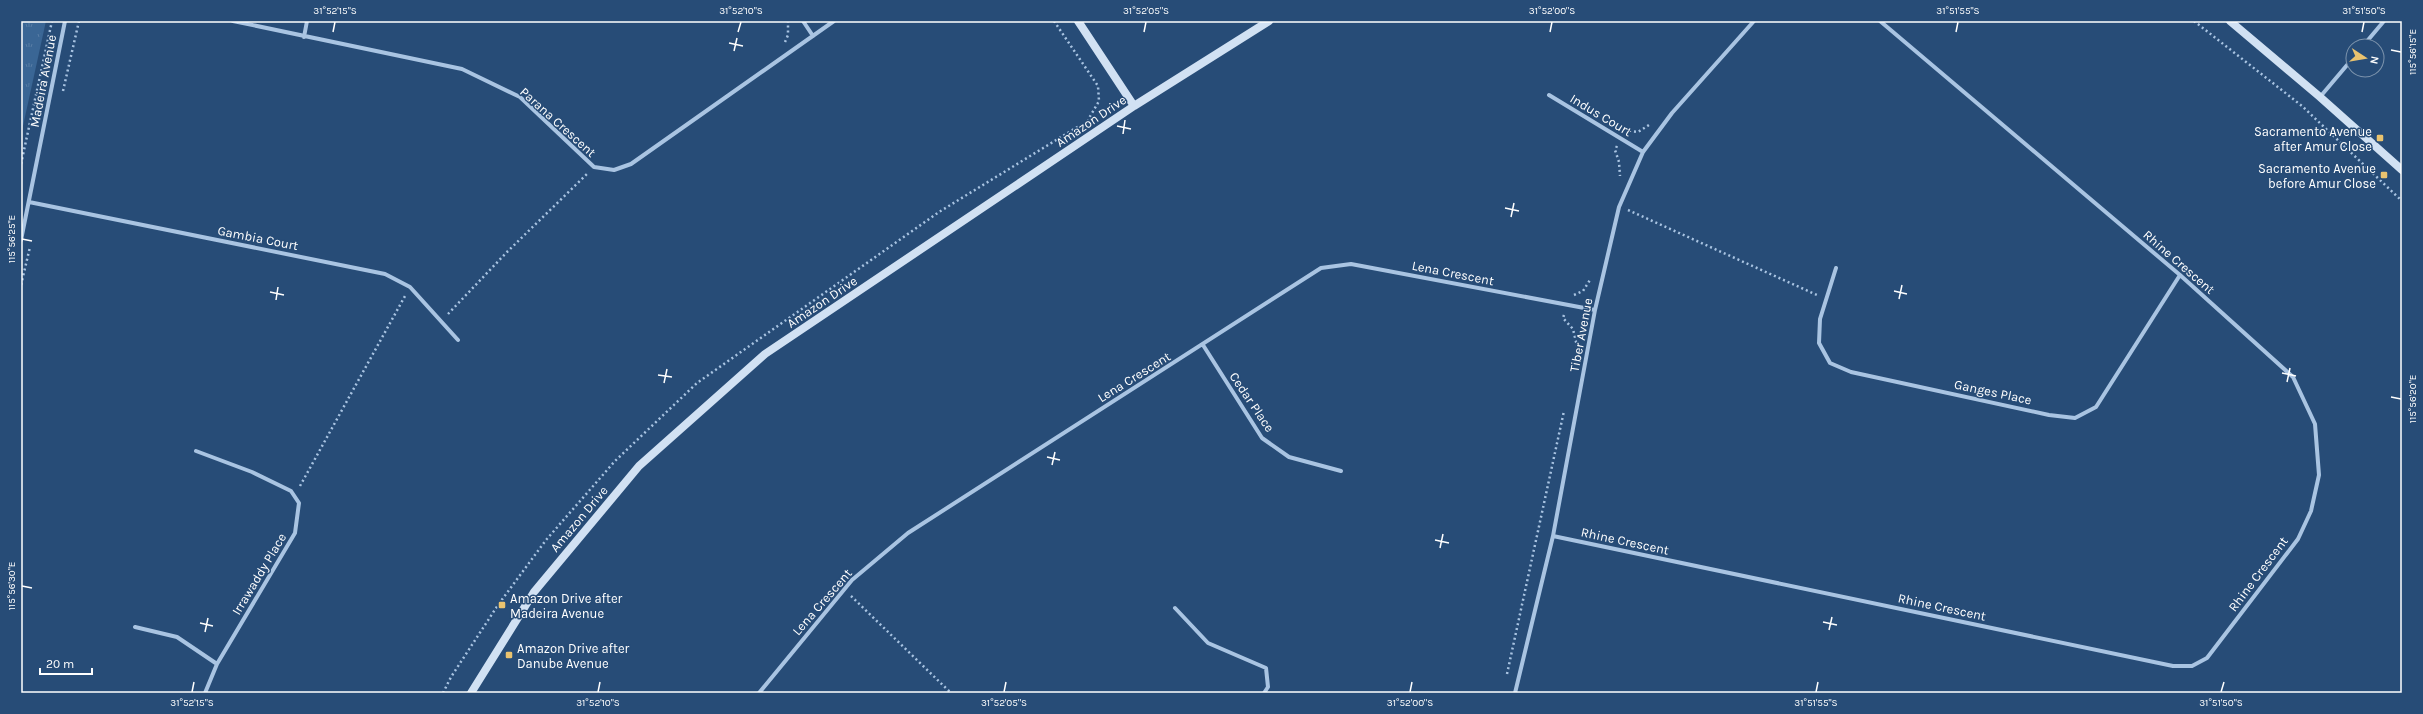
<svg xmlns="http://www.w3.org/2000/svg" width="2423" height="714" viewBox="0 0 2423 714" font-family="Karla,sans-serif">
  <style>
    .grass { fill: #3a6695 }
    .park { fill: url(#park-tufts) }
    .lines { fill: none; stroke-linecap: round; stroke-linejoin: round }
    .path { stroke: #a9c4e2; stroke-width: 2.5; stroke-dasharray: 2 3; stroke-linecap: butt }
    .street { stroke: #a9c4e2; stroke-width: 4 }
    .secondary { stroke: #d1e1f3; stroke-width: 8 }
    .ticks { fill: none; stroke: #fff; stroke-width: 1.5 }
    .poi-dot { fill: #eac36f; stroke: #274c77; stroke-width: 1.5 }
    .labels { text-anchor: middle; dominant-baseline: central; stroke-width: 3; stroke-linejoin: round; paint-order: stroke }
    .street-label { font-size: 13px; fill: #fff; stroke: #274c77 }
    .poi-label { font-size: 13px; fill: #fff; stroke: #274c77; text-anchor: end }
    .neatline { fill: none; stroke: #fff; stroke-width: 1.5 }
    .ticks-label { font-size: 10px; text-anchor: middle; fill: #fff }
  </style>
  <defs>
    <pattern id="park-tufts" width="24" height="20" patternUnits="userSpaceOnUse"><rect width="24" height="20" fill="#3a6695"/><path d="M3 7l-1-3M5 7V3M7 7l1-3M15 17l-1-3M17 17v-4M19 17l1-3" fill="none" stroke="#587da5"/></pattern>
  </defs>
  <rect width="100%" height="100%" fill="#274c77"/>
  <!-- grass -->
  <path class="grass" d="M 21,21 L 46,21 L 21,135 Z"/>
  <!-- park -->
  <path class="park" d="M 21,21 L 43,21 L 21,125 Z"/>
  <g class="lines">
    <!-- path -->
    <path class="path" d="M 1054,21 L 1098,86 L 1099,101 L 1088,120
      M 2194,21 L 2302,106 L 2402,201
      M 785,42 L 788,35 L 788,21
      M 63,91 L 79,21
      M 1629,131 L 1638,132 L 1649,125
      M 1617,146 L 1615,150 L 1619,162 L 1620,176
      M 21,164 L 52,21
      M 1628,210 L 1817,295
      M 21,285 L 30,247
      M 1574,295 L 1583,291 L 1590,280
      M 448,314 L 507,252 L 587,174
      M 1564,315 L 1563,318 L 1573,329 L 1577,346
      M 300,486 L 405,296
      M 851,596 L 951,693
      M 1507,674 L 1564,411
      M 443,693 L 451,677 L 498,605 L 546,540 L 615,461 L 697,383 L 939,212 L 1079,126"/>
    <!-- street -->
    <path class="street" d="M 233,21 L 462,69 L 520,97 L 594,167 L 614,170 L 631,164 L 834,21
      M 803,21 L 813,36
      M 304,37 L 307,21
      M 2363,46 L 2384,21
      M 1549,95 L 1643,152
      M 2320,97 L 2353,58
      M 29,202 L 385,274 L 410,287 L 458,340
      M 21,240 L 65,21
      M 1836,268 L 1820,319 L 1819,343 L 1830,363 L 1851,372 L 2049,415 L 2075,418 L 2096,407 L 2180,275
      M 1203,345 L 1262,438 L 1289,457 L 1341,471
      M 196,451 L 252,472 L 291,491 L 299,503 L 295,533 L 217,664 L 205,693
      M 1553,536 L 2173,666 L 2192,666 L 2207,658 L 2298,539 L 2311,511 L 2319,475 L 2315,424 L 2293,377 L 2180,275 L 1880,21
      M 1175,608 L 1208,643 L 1266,668 L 1268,687 L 1264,693
      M 135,627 L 177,637 L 217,664
      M 759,693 L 852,580 L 908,533 L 1321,268 L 1351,264 L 1595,310
      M 1515,693 L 1553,536 L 1595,310 L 1619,207 L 1643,152 L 1672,113 L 1754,21"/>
    <!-- secondary -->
    <path class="secondary" d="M 1078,21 L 1134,106
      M 2230,21 L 2320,97 L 2402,170
      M 471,693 L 534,592 L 639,466 L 765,354 L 1134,106 L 1269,21"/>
  </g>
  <!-- ticks -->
  <path class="ticks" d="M 333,32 L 335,22M 738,32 L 741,22M 1144,32 L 1146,22M 1550,32 L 1552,22M 1956,32 L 1958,22M 2362,32 L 2364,22M 729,43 L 743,46M 2391,50 L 2401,52M 734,51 L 737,38M 1117,126 L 1131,129M 1123,134 L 1125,120M 1505,208 L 1519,211M 1511,217 L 1514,203M 22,239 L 32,241M 1894,291 L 1907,294M 270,292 L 284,295M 1899,299 L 1902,285M 276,300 L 278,287M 2282,373 L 2296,376M 658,375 L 672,377M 2287,382 L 2290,368M 664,383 L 667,369M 2391,397 L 2401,399M 1047,457 L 1060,460M 1052,465 L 1055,452M 1435,540 L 1449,543M 1440,548 L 1443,534M 22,586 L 32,588M 1823,622 L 1837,625M 200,623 L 213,626M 1829,630 L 1832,617M 205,632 L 208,618M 192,692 L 194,682M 598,692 L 600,682M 1004,692 L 1006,682M 1410,692 L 1412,682M 1816,692 L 1818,682M 2221,692 L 2224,682"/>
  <!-- markers -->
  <g class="poi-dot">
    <rect x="2376" y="134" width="8" height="8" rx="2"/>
    <rect x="2380" y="171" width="8" height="8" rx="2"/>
    <rect x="498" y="601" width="8" height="8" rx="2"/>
    <rect x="505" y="651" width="8" height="8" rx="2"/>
  </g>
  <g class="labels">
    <!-- street labels -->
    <g class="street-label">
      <text transform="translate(43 81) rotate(-79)">Madeira Avenue</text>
      <text transform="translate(1601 115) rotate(31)">Indus Court</text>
      <text transform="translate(1091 121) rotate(-34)">Amazon Drive</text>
      <text transform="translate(558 122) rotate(42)">Parana Crescent</text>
      <text transform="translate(258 238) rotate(11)">Gambia Court</text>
      <text transform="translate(2179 262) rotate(41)">Rhine Crescent</text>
      <text transform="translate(1453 273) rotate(11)">Lena Crescent</text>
      <text transform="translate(822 302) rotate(-34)">Amazon Drive</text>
      <text transform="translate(1581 335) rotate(-79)">Tiber Avenue</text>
      <text transform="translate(1134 377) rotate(-32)">Lena Crescent</text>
      <text transform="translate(1993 392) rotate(12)">Ganges Place</text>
      <text transform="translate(1252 402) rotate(56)">Cedar Place</text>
      <text transform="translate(579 519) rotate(-50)">Amazon Drive</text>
      <text transform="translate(1625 541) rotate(12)">Rhine Crescent</text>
      <text transform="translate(259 574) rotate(-59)">Irrawaddy Place</text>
      <text transform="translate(2258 574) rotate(-53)">Rhine Crescent</text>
      <text transform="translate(822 602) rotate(-49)">Lena Crescent</text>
      <text transform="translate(1942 607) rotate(12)">Rhine Crescent</text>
    </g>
    <!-- poi labels -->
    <g class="poi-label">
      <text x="2372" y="131">Sacramento Avenue<tspan x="2372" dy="15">after Amur Close</tspan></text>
      <text x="2376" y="168">Sacramento Avenue<tspan x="2376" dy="15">before Amur Close</tspan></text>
      <text x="510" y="598" text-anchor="start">Amazon Drive after<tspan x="510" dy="15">Madeira Avenue</tspan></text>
      <text x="517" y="648" text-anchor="start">Amazon Drive after<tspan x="517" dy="15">Danube Avenue</tspan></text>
    </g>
  </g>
  <!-- border -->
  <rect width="2423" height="714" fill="none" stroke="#274c77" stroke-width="44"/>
  <!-- north arrow -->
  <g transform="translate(2365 58) rotate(102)"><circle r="19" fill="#274c77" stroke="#7d94ad"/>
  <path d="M0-3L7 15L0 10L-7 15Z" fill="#eac36f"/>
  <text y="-6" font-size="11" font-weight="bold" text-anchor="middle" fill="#ffffff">N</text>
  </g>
  <!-- scale -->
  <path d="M40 668v6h52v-6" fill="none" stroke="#ffffff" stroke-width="2"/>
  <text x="46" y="668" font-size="12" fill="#ffffff" stroke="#274c77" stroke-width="3" paint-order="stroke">20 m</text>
  <rect x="22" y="22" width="2379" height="670" class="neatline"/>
  <g class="ticks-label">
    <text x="335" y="14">31°52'15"S</text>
    <text x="741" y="14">31°52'10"S</text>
    <text x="1146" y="14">31°52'05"S</text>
    <text x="1552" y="14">31°52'00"S</text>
    <text x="1958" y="14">31°51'55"S</text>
    <text x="2364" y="14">31°51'50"S</text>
    <text transform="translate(2412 52) rotate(-90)" y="4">115°56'15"E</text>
    <text transform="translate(11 239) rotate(-90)" y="4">115°56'25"E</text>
    <text transform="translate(2412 399) rotate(-90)" y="4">115°56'20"E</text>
    <text transform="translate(11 586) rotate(-90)" y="4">115°56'30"E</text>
    <text x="192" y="706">31°52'15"S</text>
    <text x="598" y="706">31°52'10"S</text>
    <text x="1004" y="706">31°52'05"S</text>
    <text x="1410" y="706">31°52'00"S</text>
    <text x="1816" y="706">31°51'55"S</text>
    <text x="2221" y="706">31°51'50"S</text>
  </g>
</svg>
